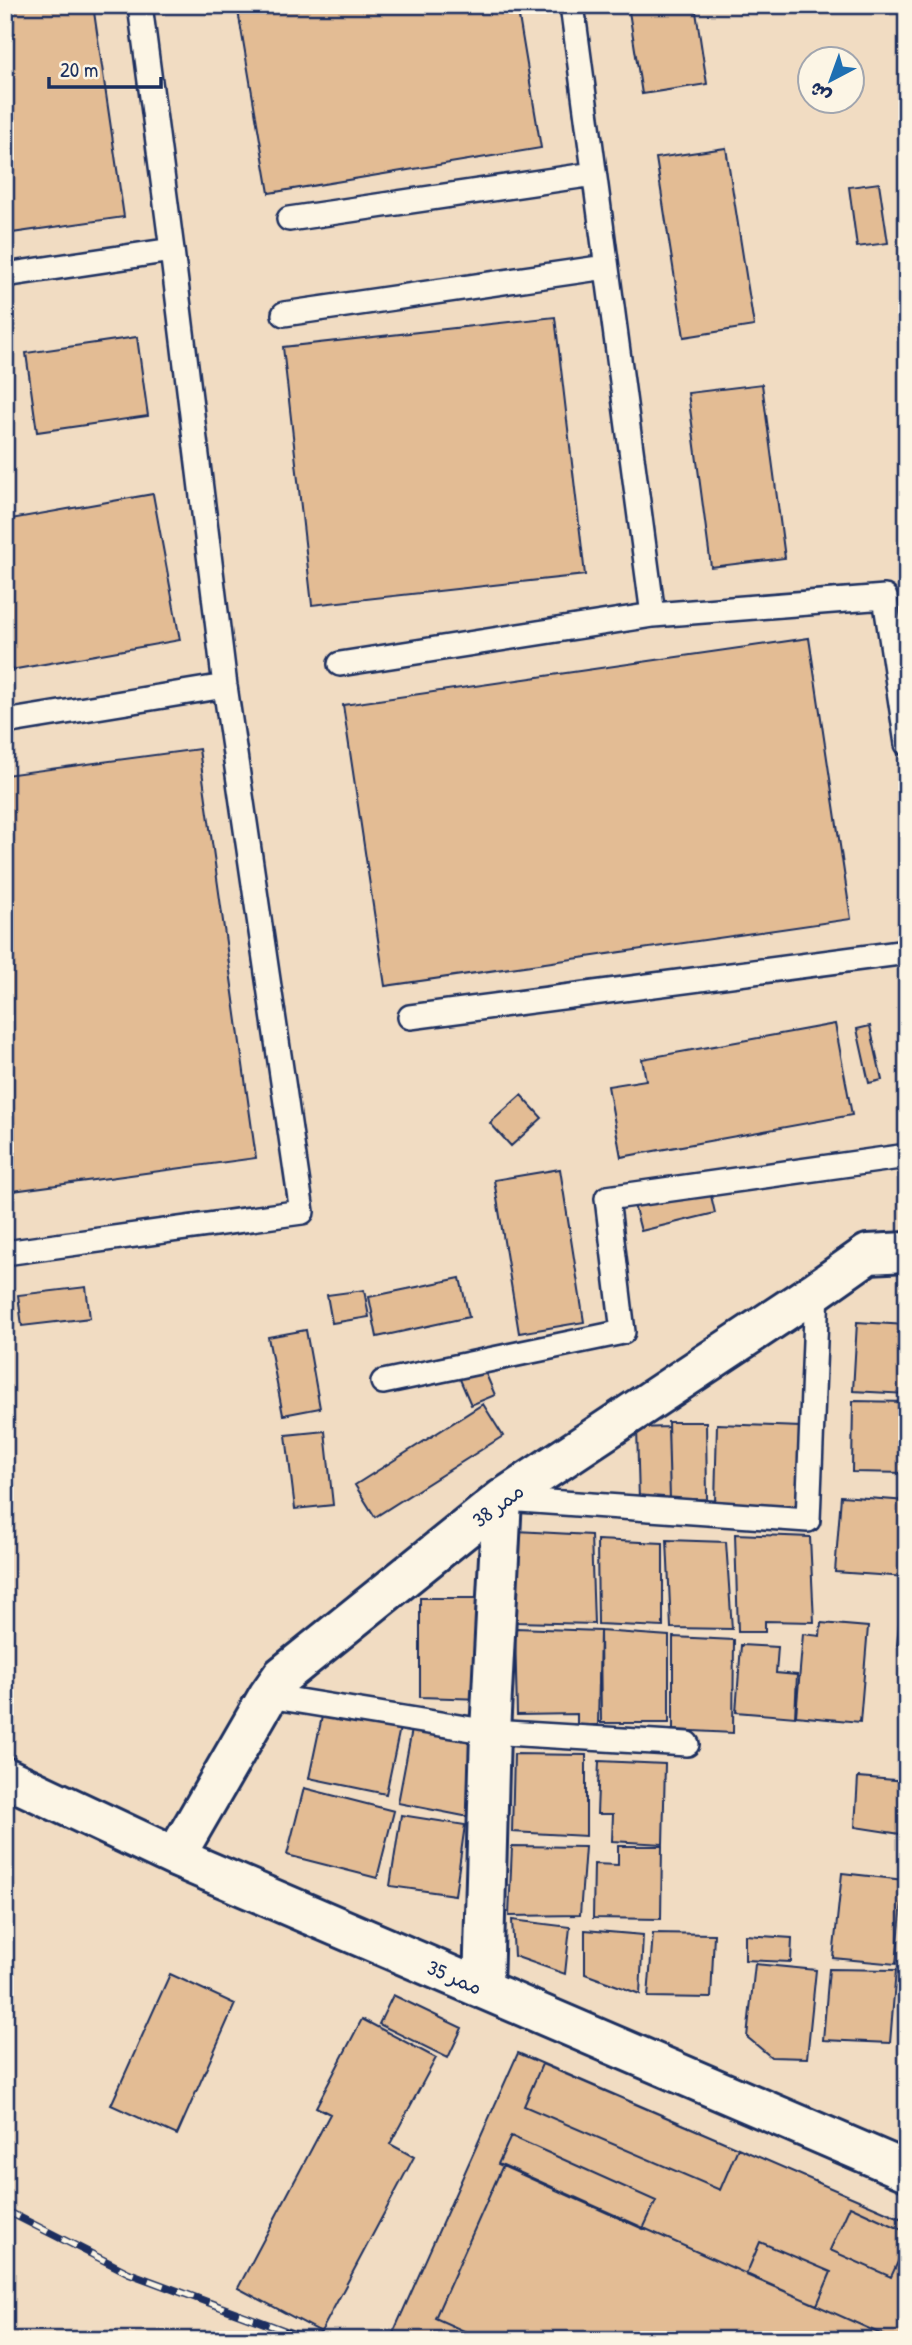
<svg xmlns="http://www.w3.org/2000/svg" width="912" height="2345" viewBox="0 0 912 2345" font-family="'Patrick Hand','Playpen Sans Arabic',sans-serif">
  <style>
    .built { fill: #f1dcc2; fill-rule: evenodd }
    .building { fill: #e3bc94; stroke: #1b2f5e; stroke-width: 2 }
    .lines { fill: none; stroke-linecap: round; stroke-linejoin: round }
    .service-casing { stroke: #1b2f5e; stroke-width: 28 }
    .minor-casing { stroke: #1b2f5e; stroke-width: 44 }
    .service { stroke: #fcf5e5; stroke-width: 23 }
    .minor { stroke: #fcf5e5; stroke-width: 38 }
    .rail-casing { stroke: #1b2f5e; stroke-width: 8 }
    .rail { stroke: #fcf5e5; stroke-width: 5; stroke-dasharray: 16; stroke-linecap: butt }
    .labels { text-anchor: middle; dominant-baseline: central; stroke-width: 7; stroke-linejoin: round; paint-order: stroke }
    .street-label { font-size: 21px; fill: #1b2f5e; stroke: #fcf5e5 }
  </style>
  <rect width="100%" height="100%" fill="#f7ead5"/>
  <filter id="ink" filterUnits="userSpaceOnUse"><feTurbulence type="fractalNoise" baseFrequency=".0143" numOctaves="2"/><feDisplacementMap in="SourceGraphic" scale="14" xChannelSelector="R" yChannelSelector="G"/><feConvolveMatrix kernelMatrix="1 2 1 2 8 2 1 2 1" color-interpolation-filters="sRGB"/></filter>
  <g filter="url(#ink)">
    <!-- built -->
    <path class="built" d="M 5,5 L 907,5 L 907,2340 L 5,2340 ZM 810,60 L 852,60 L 852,102 L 810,102 Z"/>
    <!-- building -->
    <path class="building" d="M 5,5 L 93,5 L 124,217 L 5,234 Z
      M 237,5 L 517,5 L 541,148 L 269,193 Z
      M 628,5 L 695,5 L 707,84 L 642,94 Z
      M 726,148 L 754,326 L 684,337 L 656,158 Z
      M 879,183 L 888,243 L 857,247 L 849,187 Z
      M 555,317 L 585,575 L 312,605 L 283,347 Z
      M 137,337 L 148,416 L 37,432 L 26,353 Z
      M 762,384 L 785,558 L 711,567 L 688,393 Z
      M 153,494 L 180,640 L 5,671 L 5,520 Z
      M 809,638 L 851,919 L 385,986 L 343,705 Z
      M 199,749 L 256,1158 L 5,1192 L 5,775 Z
      M 835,1024 L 852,1115 L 621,1157 L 608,1086 L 646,1080 L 642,1059 Z
      M 870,1026 L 882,1080 L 869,1083 L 857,1029 Z
      M 521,1095 L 542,1118 L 511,1146 L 490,1123 Z
      M 560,1169 L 584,1322 L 519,1333 L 494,1180 Z
      M 707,1178 L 715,1213 L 641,1231 L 632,1197 Z
      M 460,1278 L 469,1317 L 377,1337 L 369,1297 Z
      M 86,1287 L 90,1318 L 22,1326 L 18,1295 Z
      M 364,1290 L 369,1317 L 332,1323 L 327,1295 Z
      M 857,1322 L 907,1325 L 907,1394 L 853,1391 Z
      M 306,1330 L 320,1408 L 283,1415 L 268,1337 Z
      M 480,1360 L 495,1395 L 471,1405 L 456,1370 Z
      M 853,1401 L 907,1402 L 907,1473 L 852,1472 Z
      M 483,1404 L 503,1436 L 375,1517 L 355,1485 Z
      M 668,1422 L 706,1422 L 707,1499 L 670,1500 Z
      M 717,1424 L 801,1427 L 799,1506 L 715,1503 Z
      M 668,1427 L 670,1500 L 639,1500 L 637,1428 Z
      M 325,1431 L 333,1505 L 295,1509 L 286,1435 Z
      M 841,1496 L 907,1501 L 907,1577 L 835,1572 Z
      M 516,1531 L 591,1535 L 594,1624 L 516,1622 Z
      M 735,1534 L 810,1537 L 814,1622 L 765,1621 L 765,1632 L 738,1632 Z
      M 597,1540 L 663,1543 L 663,1627 L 598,1624 Z
      M 667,1540 L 726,1542 L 732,1629 L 671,1628 Z
      M 420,1598 L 485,1598 L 483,1699 L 420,1697 Z
      M 901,1605 L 907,1606 L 907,1646 L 897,1645 Z
      M 821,1623 L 868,1627 L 860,1722 L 796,1716 L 803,1634 L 820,1636 Z
      M 515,1628 L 600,1631 L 598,1725 L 577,1725 L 577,1714 L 517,1715 Z
      M 600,1631 L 669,1636 L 669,1723 L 601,1723 Z
      M 673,1637 L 734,1640 L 733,1733 L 673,1730 Z
      M 741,1645 L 778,1647 L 776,1673 L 797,1675 L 795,1717 L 736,1712 Z
      M 324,1707 L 401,1723 L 386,1794 L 309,1778 Z
      M 413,1724 L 481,1740 L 474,1818 L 398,1803 Z
      M 514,1754 L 586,1755 L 586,1836 L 512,1832 Z
      M 599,1761 L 665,1764 L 663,1844 L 612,1841 L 613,1814 L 597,1814 Z
      M 858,1777 L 907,1781 L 907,1835 L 855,1827 Z
      M 304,1788 L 394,1811 L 377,1878 L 287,1855 Z
      M 401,1815 L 465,1825 L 455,1895 L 390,1886 Z
      M 512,1846 L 585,1847 L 580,1915 L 509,1916 Z
      M 618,1846 L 662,1846 L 661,1919 L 593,1918 L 594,1864 L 618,1865 Z
      M 842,1873 L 904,1880 L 896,1964 L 833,1958 Z
      M 512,1920 L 570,1927 L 565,1974 L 514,1956 Z
      M 585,1930 L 643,1935 L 640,1994 L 585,1974 Z
      M 653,1933 L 714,1934 L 711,1998 L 648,1997 Z
      M 745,1935 L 792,1938 L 791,1962 L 745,1960 Z
      M 755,1964 L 816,1970 L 807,2058 L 771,2057 L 747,2037 Z
      M 829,1969 L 896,1970 L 890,2043 L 823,2040 Z
      M 170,1974 L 235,2004 L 177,2135 L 111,2105 Z
      M 393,1995 L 462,2028 L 448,2058 L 379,2024 Z
      M 362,2019 L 436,2058 L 390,2144 L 414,2157 L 321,2332 L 238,2288 L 330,2114 L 316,2107 Z
      M 518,2053 L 907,2221 L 907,2340 L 390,2340 Z
      M 542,2064 L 738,2148 L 720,2190 L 524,2106 Z
      M 511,2136 L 656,2201 L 643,2229 L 498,2164 Z
      M 503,2165 L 892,2339 L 892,2340 L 484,2340 L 435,2318 Z
      M 850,2206 L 907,2232 L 907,2242 L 891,2277 L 830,2250 Z
      M 760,2242 L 831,2272 L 817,2305 L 746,2275 Z"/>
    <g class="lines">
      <defs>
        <path id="service" d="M 289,219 L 594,174
          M 5,275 L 172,250
          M 284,314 L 606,267
          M 653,615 L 885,597 L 907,744
          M 340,664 L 653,615 L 572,5
          M 5,722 L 225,686
          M 410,1017 L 907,952
          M 5,1253 L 302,1212 L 225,686 L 172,250 L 140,5
          M 383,1382 L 623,1332 L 607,1198 L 907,1156
          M 505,1499 L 808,1520 L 817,1290
          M 268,1696 L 490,1732 L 687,1744"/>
        <path id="minor" d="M 5,1777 L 175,1857 L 907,2171
          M 175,1857 L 268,1696 L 282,1676 L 502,1499 L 817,1290 L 868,1254 L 907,1252
          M 483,1989 L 490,1732 L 502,1499"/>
      </defs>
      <!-- service casing -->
      <use href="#service" class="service-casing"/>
      <!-- minor casing -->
      <use href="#minor" class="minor-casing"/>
      <!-- service -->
      <use href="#service" class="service"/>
      <!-- minor -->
      <use href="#minor" class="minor"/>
      <defs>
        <path id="rail" d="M 5,2210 L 129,2273 L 310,2340"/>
      </defs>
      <!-- rail casing -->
      <use href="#rail" class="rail-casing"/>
      <!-- rail -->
      <use href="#rail" class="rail"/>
    </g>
  </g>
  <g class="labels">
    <!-- street labels -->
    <g class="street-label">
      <text transform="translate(498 1505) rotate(-37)">ممر 38</text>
      <text transform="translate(455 1977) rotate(23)">ممر 35</text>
    </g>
  </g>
  <!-- margin -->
  <rect width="912" height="2345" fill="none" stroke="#fcf5e5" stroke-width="28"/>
  <rect x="14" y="14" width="884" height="2317" fill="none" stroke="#1b2f5e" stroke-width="2.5" filter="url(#ink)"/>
  <!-- north arrow -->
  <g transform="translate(831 80) rotate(221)"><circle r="33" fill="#fcf5e5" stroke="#a2a6af" stroke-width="2"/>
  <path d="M0-5L12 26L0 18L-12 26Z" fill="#1f6fb2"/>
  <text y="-10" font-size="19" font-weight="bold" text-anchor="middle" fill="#1b2f5e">ش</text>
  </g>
  <!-- scale -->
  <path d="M49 77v10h112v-10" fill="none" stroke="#1b2f5e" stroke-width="3.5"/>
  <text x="60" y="77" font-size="21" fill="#1b2f5e" stroke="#fcf5e5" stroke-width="5" paint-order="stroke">20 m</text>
</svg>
